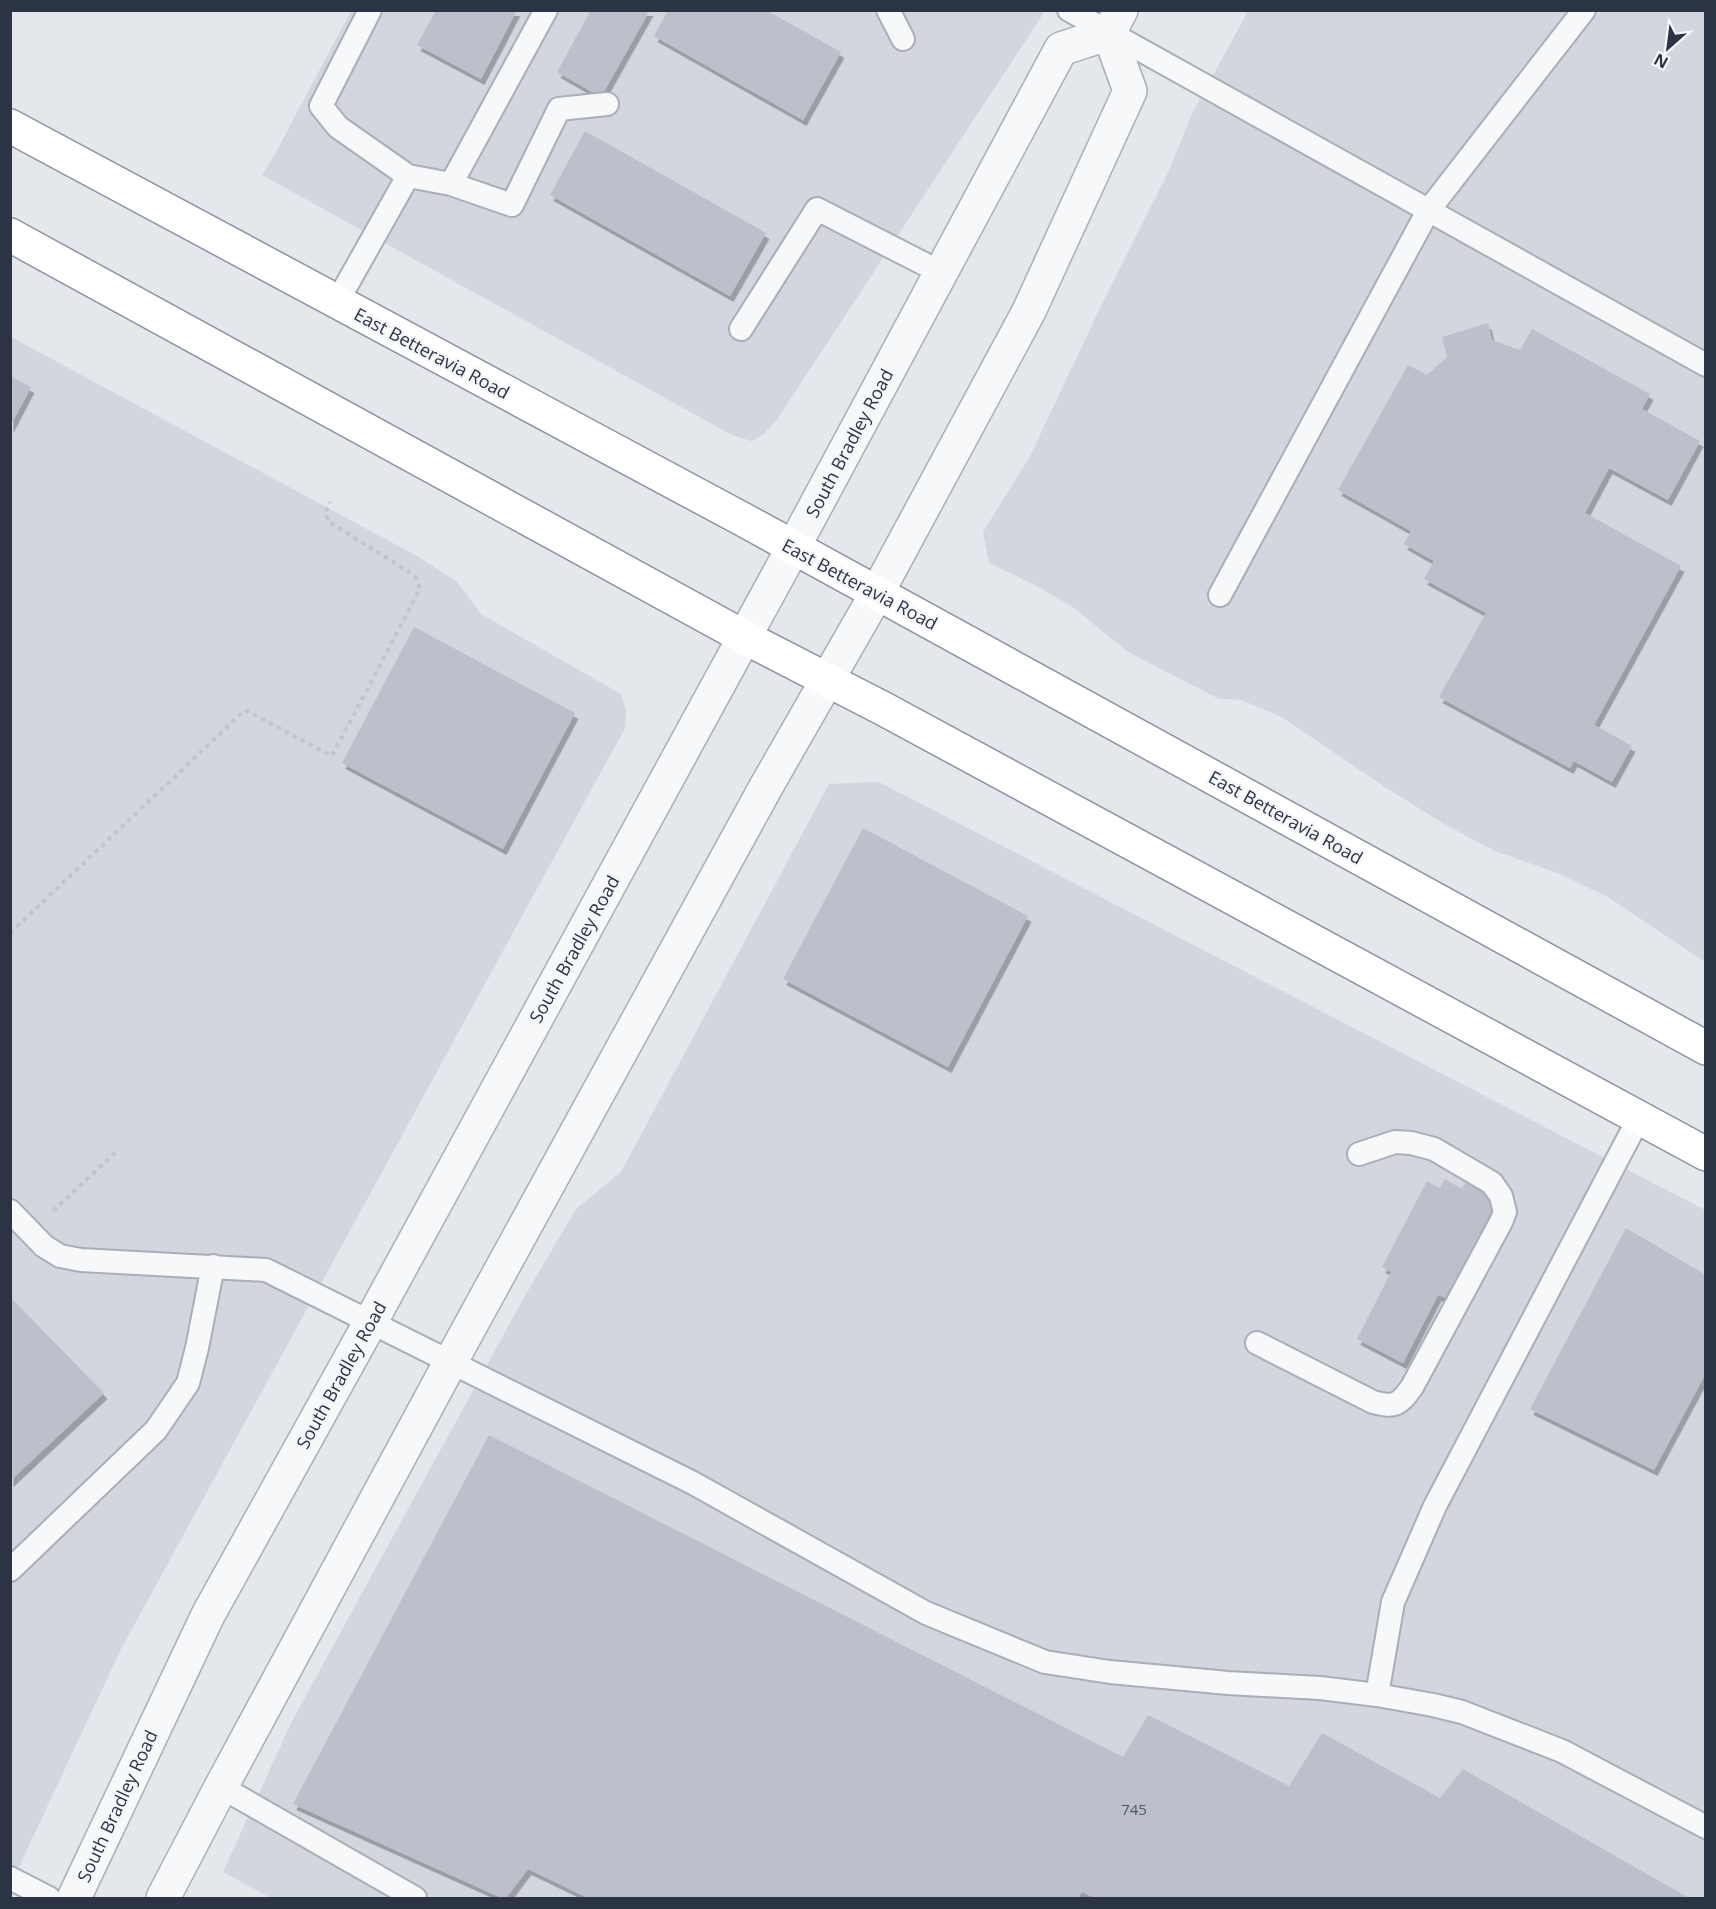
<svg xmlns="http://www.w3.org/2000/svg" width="1716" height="1909" viewBox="0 0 1716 1909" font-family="'Open Sans',sans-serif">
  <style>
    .built { fill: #d2d6de }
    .building { fill: #bbc0ca; filter: url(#shadow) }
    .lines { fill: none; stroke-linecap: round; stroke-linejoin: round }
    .service-casing { stroke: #a9aeb7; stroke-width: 26 }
    .tertiary-casing { stroke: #a9aeb7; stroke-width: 36 }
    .trunk-casing { stroke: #8b94a3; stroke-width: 36 }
    .path { stroke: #c2c5cb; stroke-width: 4; stroke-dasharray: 4.5 4.5; stroke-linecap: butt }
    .service { stroke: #f7f8fa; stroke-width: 22 }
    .tertiary { stroke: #f7f8fa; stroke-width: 33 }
    .trunk { stroke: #fff; stroke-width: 33 }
    .labels { text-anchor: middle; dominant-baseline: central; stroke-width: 5; stroke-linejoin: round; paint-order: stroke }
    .number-label { font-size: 15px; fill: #4f5766 }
    .street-label { font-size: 18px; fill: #2b3445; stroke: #f4f6f9 }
  </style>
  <defs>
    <filter id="shadow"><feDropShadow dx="3.5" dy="6" stdDeviation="0" flood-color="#0004"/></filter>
  </defs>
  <rect width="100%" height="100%" fill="#e4e7ec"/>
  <!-- built -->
  <path class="built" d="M 351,11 L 1045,11 L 776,421 L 763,435 L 751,441 L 732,435 L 262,175 L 276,152 Z
    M 1248,11 L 1705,11 L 1705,962 L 1608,897 L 1557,873 L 1495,851 L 1444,824 L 1385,787 L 1283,718 L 1242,700 L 1219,699 L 1128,652 L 1074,608 L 1035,585 L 989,563 L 983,532 L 1030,456 L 1102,304 L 1168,173 L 1191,116 Z
    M 11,337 L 417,556 L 457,582 L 481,614 L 621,694 L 626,711 L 625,728 L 121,1649 L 11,1884 Z
    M 879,782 L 1705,1210 L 1705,1898 L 271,1898 L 223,1872 L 292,1721 L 522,1301 L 576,1209 L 621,1172 L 829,784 Z"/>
  <!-- building -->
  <path class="building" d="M 436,10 L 517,10 L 481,79 L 417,45 Z
    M 591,10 L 650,10 L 601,97 L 557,72 Z
    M 668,10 L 766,10 L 841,52 L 803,120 L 654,36 Z
    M 585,131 L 766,233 L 730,296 L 550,195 Z
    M 1488,323 L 1492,340 L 1520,350 L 1532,329 L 1650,394 L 1642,409 L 1700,441 L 1668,500 L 1609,468 L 1585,513 L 1681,566 L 1594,725 L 1632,746 L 1612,782 L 1574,761 L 1570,768 L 1439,697 L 1486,613 L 1424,579 L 1434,561 L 1404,544 L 1411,531 L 1338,490 L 1408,365 L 1427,375 L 1447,357 L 1442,337 Z
    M 10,376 L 31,387 L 10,427 Z
    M 414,627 L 575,713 L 503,849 L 342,763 Z
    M 863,828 L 1028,916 L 948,1067 L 783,979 Z
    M 1445,1179 L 1462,1189 L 1466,1182 L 1498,1199 L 1446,1298 L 1438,1295 L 1403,1363 L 1357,1339 L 1391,1272 L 1382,1267 L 1427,1181 L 1440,1188 Z
    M 1626,1228 L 1706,1275 L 1706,1373 L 1654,1470 L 1530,1409 Z
    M 10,1297 L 104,1393 L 10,1481 Z
    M 489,1435 L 1123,1757 L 1148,1715 L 1289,1786 L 1322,1733 L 1440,1798 L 1463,1769 L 1689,1898 L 1095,1898 L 1082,1892 L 1078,1898 L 588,1898 L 528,1869 L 506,1898 L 502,1898 L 293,1804 Z"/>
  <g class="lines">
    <defs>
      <path id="service" d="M 370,10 L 321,106 L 338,127 L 408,176
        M 888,10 L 903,39
        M 1069,10 L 1706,365
        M 451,184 L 546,10
        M 337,302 L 408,176 L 451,184 L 512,205 L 559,109 L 607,104
        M 741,329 L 817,209 L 940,272
        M 1220,595 L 1428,211 L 1584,10
        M 10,1211 L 44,1246 L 60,1256 L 81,1260 L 266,1270 L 693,1483 L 926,1613 L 1045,1662 L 1110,1672 L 1228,1683 L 1320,1688 L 1377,1695 L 1433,1705 L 1462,1712 L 1562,1751 L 1706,1827
        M 1257,1343 L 1373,1402 C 1395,1408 1399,1405 1412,1387 L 1501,1222 L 1505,1212 L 1501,1196 L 1492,1183 L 1434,1149 L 1411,1143 L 1395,1142 L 1359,1154
        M 10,1570 L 156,1430 L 188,1383 L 197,1348 L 213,1266
        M 1377,1695 L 1393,1602 L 1435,1506 L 1639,1118
        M 221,1787 L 415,1898
        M 10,1878 L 49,1898"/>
      <path id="tertiary" d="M 74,1898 L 208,1615 L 370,1323 L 793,548 L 1061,49 L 1109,33 L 1121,10
        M 163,1898 L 221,1787 L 450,1363 L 767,785 L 877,593 L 1029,311 L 1130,91 L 1109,33"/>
      <path id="trunk" d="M 10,126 L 744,520 L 1706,1048
        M 10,235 L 744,637 L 884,709 L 1706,1154"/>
    </defs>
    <!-- service casing -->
    <use href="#service" class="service-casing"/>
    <!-- tertiary casing -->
    <use href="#tertiary" class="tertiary-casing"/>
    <!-- trunk casing -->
    <use href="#trunk" class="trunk-casing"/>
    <!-- path -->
    <path class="path" d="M 10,933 L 245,710 L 332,756 L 420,589 L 416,578 L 409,572 L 329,522 L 325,513 L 330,502
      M 53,1211 L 117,1151"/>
    <!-- service -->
    <use href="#service" class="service"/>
    <!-- tertiary -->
    <use href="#tertiary" class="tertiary"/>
    <!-- trunk -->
    <use href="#trunk" class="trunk"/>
  </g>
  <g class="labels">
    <!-- number labels -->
    <g class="number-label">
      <text x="1134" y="1809">745</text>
    </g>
    <!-- street labels -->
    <g class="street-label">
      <text transform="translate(432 353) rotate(28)">East Betteravia Road</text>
      <text transform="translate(849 443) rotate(-62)">South Bradley Road</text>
      <text transform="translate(860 584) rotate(28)">East Betteravia Road</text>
      <text transform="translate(1286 817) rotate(29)">East Betteravia Road</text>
      <text transform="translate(574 949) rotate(-61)">South Bradley Road</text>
      <text transform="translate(341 1375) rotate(-61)">South Bradley Road</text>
      <text transform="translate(117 1806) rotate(-65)">South Bradley Road</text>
    </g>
  </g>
  <!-- border -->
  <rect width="1716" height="1909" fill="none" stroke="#2b3445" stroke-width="24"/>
  <!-- north arrow -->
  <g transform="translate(1668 48) rotate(208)" stroke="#f4f6f9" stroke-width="4.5" paint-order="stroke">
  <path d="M0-4.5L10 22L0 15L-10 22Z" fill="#2b3445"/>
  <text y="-9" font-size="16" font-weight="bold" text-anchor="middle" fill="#2b3445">N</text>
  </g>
</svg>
